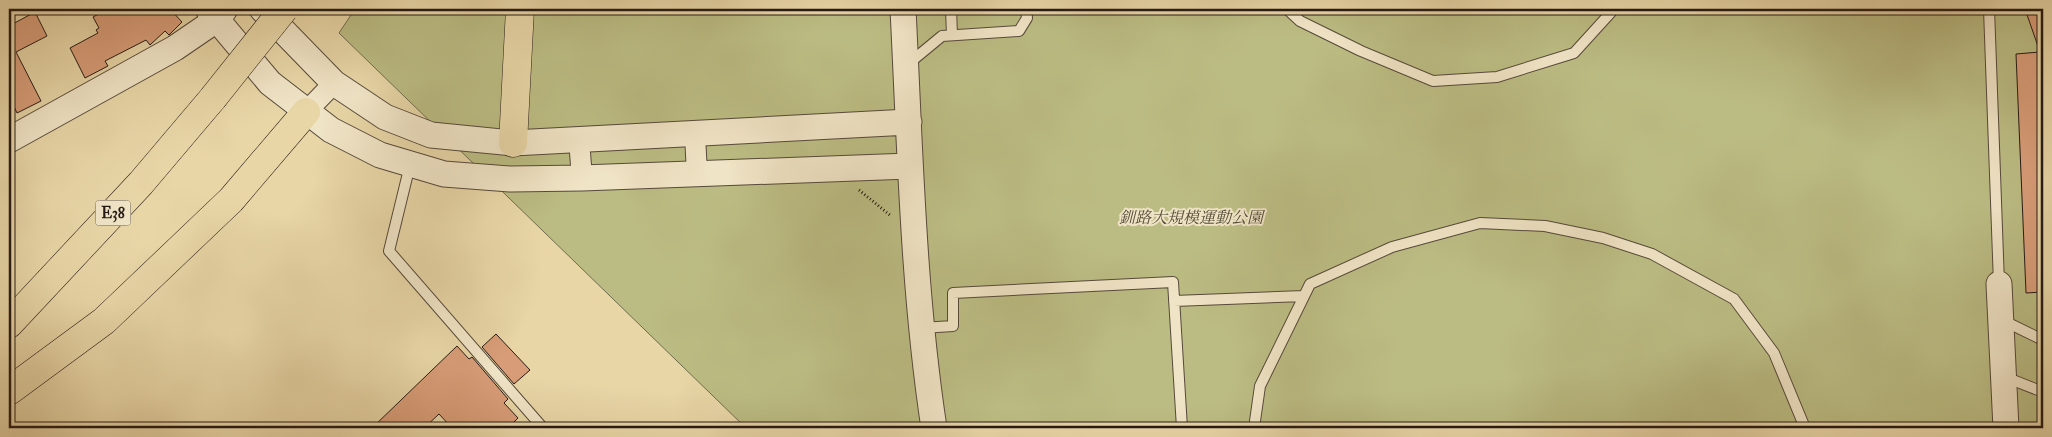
<svg xmlns="http://www.w3.org/2000/svg" width="2052" height="437" viewBox="0 0 2052 437" font-family="'IM FELL Double Pica','Noto Serif JP',serif">
  <style>
    .green { fill: #bbbc83; stroke: #706b4c }
    .building { fill: #d89d78; stroke: #261a15 }
    .lines { fill: none; stroke-linecap: round; stroke-linejoin: round }
    .service-casing { stroke: #56493a; stroke-width: 12 }
    .minor-casing { stroke: #56493a; stroke-width: 22 }
    .tertiary-casing { stroke: #56493a; stroke-width: 27 }
    .motorway-casing { stroke: #261a15; stroke-width: 29 }
    .path { stroke: #261a15; stroke-width: 3; stroke-dasharray: 1 2.5; stroke-linecap: butt }
    .service { stroke: #f0e4c6; stroke-width: 10 }
    .minor { stroke: #f0e4c6; stroke-width: 20 }
    .tertiary { stroke: #f0e4c6; stroke-width: 25 }
    .motorway { stroke: #e8d6a7; stroke-width: 28 }
    .motorway-bridge-casing { stroke: #261a15; stroke-width: 29; stroke-linecap: butt }
    .motorway-bridge { stroke: #e8d6a7; stroke-width: 28 }
    .labels { text-anchor: middle; dominant-baseline: central; stroke-width: 4; stroke-linejoin: round; paint-order: stroke }
    .shield { fill: #f0e4c6; stroke: #63574a; stroke-width: 1 }
    .shield-label { font-size: 15px; font-weight: bold; fill: #261a15 }
    .park-label { font-size: 16px; font-style: italic; fill: #534b36; stroke: #f0e4c6 }
  </style>
  <rect width="100%" height="100%" fill="#e8d6a7"/>
  <filter id="stains"><feTurbulence type="fractalNoise" baseFrequency=".004" numOctaves="4"/><feColorMatrix values="0 0 0 0 .2 0 0 0 0 .09 0 0 0 0 .02 0 0 0 .5 -.17"/></filter>
  <radialGradient id="worn" r=".72"><stop offset=".6" stop-color="#630" stop-opacity="0"/><stop offset="1" stop-color="#630" stop-opacity=".3"/></radialGradient>
  <!-- green -->
  <path class="green" d="M 355,9 L 2043,9 L 2043,428 L 746,428 L 339,33 Z"/>
  <!-- building -->
  <path class="building" d="M 108,9 L 170,9 L 182,22 L 169,35 L 165,31 L 150,45 L 146,40 L 105,61 L 108,66 L 85,78 L 70,48 L 98,33 L 96,30 L 99,28 L 93,17 Z
    M 2025,9 L 2043,9 L 2043,292 L 2026,293 L 2016,54 L 2040,52 Z
    M 35,12 L 47,36 L 16,52 L 41,101 L 17,113 L 9,96 L 9,26 Z
    M 496,334 L 530,370 L 514,384 L 482,347 Z
    M 457,346 L 469,359 L 472,357 L 508,399 L 504,403 L 518,418 L 508,428 L 452,428 L 439,414 L 424,428 L 372,428 Z"/>
  <g class="lines">
    <defs>
      <path id="service" d="M 951,9 L 952,35
        M 1287,9 L 1300,21 L 1361,51 L 1433,81 L 1497,77 L 1574,53 L 1614,9
        M 1989,9 L 1999,284
        M 908,64 L 942,36 L 1019,31 L 1027,18 L 1026,9
        M 410,165 L 389,251 L 543,428
        M 1174,301 L 1304,296
        M 2002,320 L 2043,340
        M 922,328 L 953,326 L 953,293 L 1173,282 L 1182,428
        M 2005,377 L 2043,392
        M 1254,428 L 1260,386 L 1310,284 L 1392,247 L 1480,223 L 1545,226 L 1603,238 L 1652,254 L 1734,299 L 1774,353 L 1805,428"/>
      <path id="minor" d="M 306,112 L 334,83
        M 695,135 L 697,174
        M 579,140 L 582,178"/>
      <path id="tertiary" d="M 208,9 L 270,83 L 331,130 L 380,155 L 444,174 L 510,179 L 582,178 L 910,166
        M 262,9 L 334,83 L 385,117 L 431,135 L 513,143 L 909,122
        M 903,9 C 910,148 913,290 934,428
        M 9,140 L 175,48 L 216,20 L 225,9
        M 1999,284 L 2006,428"/>
      <path id="motorway" d="M 513,143 L 520,9
        M 9,324 L 141,183 L 213,98
        M 9,391 L 104,321 L 231,200 L 306,112"/>
    </defs>
    <!-- service casing -->
    <use href="#service" class="service-casing"/>
    <!-- minor casing -->
    <use href="#minor" class="minor-casing"/>
    <!-- tertiary casing -->
    <use href="#tertiary" class="tertiary-casing"/>
    <!-- motorway casing -->
    <use href="#motorway" class="motorway-casing"/>
    <!-- path -->
    <path class="path" d="M 859,190 L 891,216"/>
    <!-- service -->
    <use href="#service" class="service"/>
    <!-- minor -->
    <use href="#minor" class="minor"/>
    <!-- tertiary -->
    <use href="#tertiary" class="tertiary"/>
    <!-- motorway -->
    <use href="#motorway" class="motorway"/>
    <defs>
      <path id="motorway-bridge" d="M 213,98 L 284,9"/>
    </defs>
    <!-- motorway-bridge casing -->
    <use href="#motorway-bridge" class="motorway-bridge-casing"/>
    <!-- motorway-bridge -->
    <use href="#motorway-bridge" class="motorway-bridge"/>
  </g>
  <g class="labels">
    <!-- shield labels -->
    <rect class="shield" x="95.5" y="200.5" width="35" height="25" rx="4"/>
    <g class="shield-label">
      <text x="113" y="213">E38</text>
    </g>
    <!-- park labels -->
    <g class="park-label">
      <text x="1191" y="218">釧路大規模運動公園</text>
    </g>
  </g>
  <!-- margin -->
  <rect width="2052" height="437" fill="none" stroke="#e8d6a7" stroke-width="30"/>
  <rect x="10" y="10" width="2032" height="417" fill="none" stroke="#261a15" stroke-width="2.5"/>
  <rect x="15" y="15" width="2022" height="407" fill="none" stroke="#261a15"/>
  <rect width="100%" height="100%" filter="url(#stains)"/>
  <rect width="100%" height="100%" fill="url(#worn)"/>
</svg>
